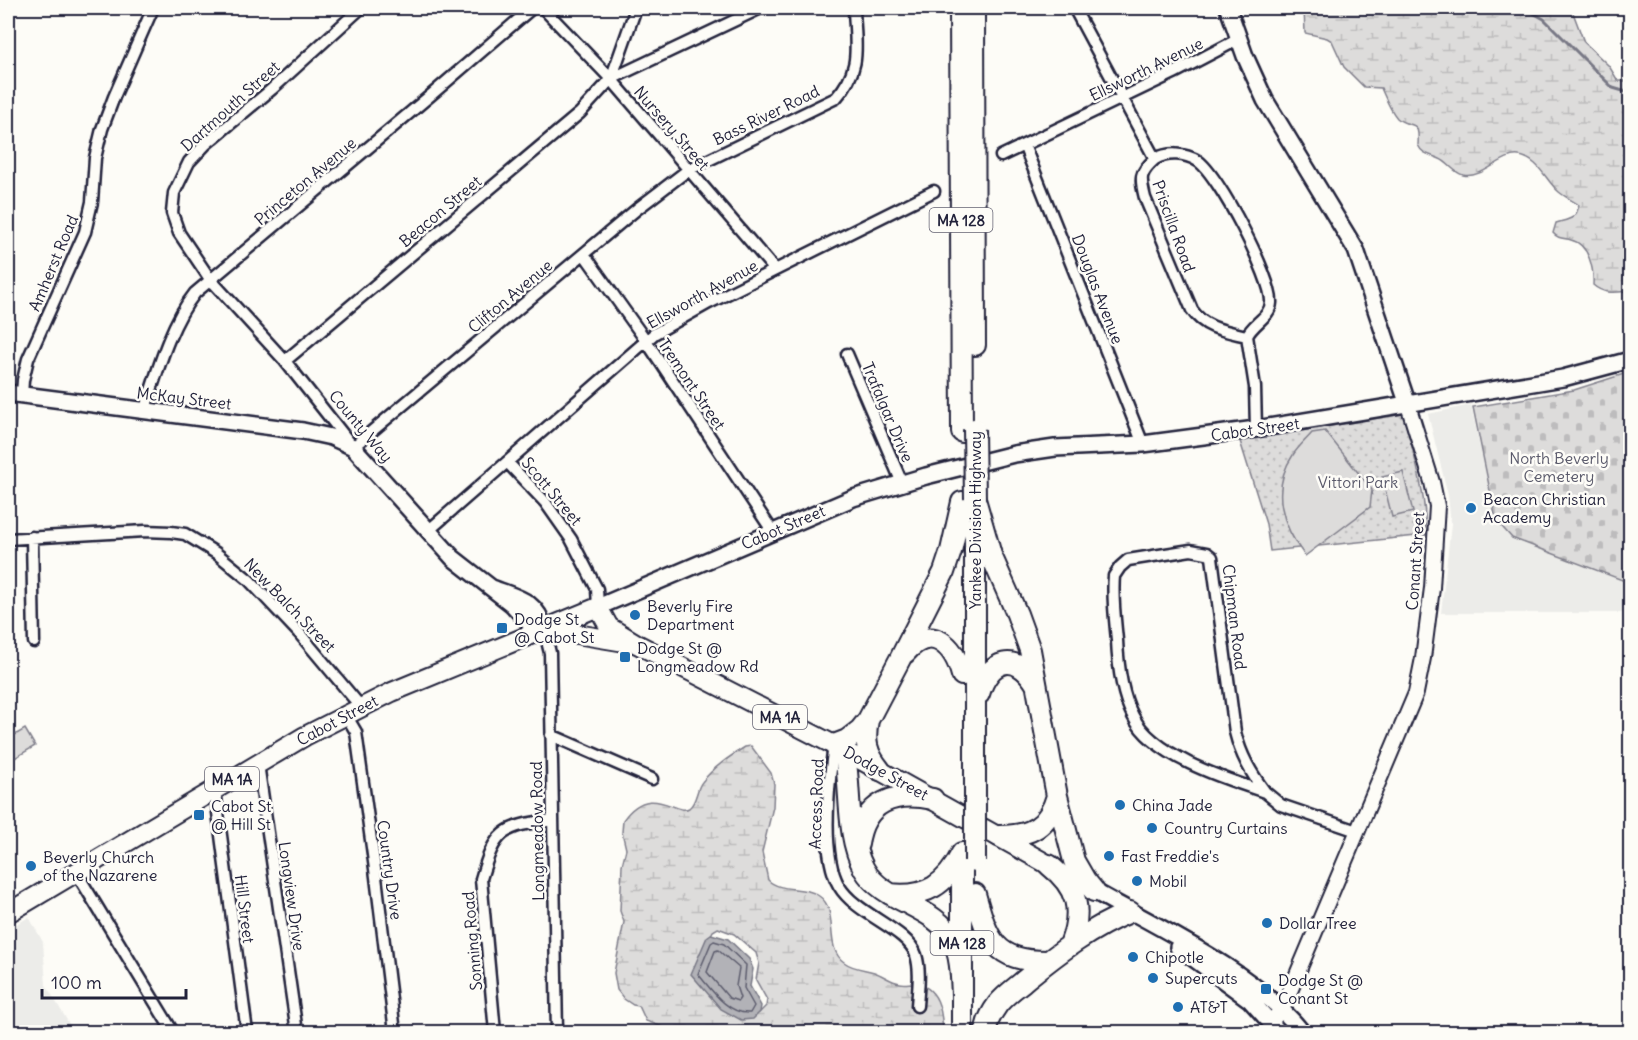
<svg xmlns="http://www.w3.org/2000/svg" width="1638" height="1040" viewBox="0 0 1638 1040" font-family="Delius,sans-serif">
  <style>
    .built { fill: #ecece9 }
    .grass { fill: url(#grass-dots); stroke: #807f8b; stroke-width: 1.5 }
    .wetland { fill: url(#wetland-marsh); stroke: #807f8b; stroke-width: 1.5; fill-rule: evenodd }
    .cemetery { fill: url(#cemetery-stones); stroke: #807f8b; stroke-width: 1.5 }
    .garden { fill: #dddcdb; stroke: #807f8b; stroke-width: 1.5 }
    .water { fill: #b2b2b7; stroke: #787885; stroke-width: 1.5 }
    .lines { fill: none; stroke-linecap: round; stroke-linejoin: round }
    .shore { stroke: #5c5c6d; stroke-width: 1.5 }
    .stream { stroke: #787885; stroke-width: 3 }
    .minor-casing { stroke: #22223b; stroke-width: 15 }
    .tertiary-casing { stroke: #22223b; stroke-width: 18 }
    .secondary-casing { stroke: #22223b; stroke-width: 20 }
    .trunk-casing { stroke: #22223b; stroke-width: 22 }
    .motorway-casing { stroke: #22223b; stroke-width: 24 }
    .minor { stroke: #fdfcf7; stroke-width: 10 }
    .tertiary { stroke: #fdfcf7; stroke-width: 14 }
    .secondary { stroke: #fdfcf7; stroke-width: 15 }
    .trunk { stroke: #fdfcf7; stroke-width: 18 }
    .motorway { stroke: #fdfcf7; stroke-width: 20 }
    .motorway-bridge-casing { stroke: #22223b; stroke-width: 24; stroke-linecap: butt }
    .motorway-bridge { stroke: #fdfcf7; stroke-width: 20 }
    .poi-dot { fill: #1f6fb2; stroke: #fdfcf7; stroke-width: 2 }
    .labels { text-anchor: middle; dominant-baseline: central; stroke-width: 5; stroke-linejoin: round; paint-order: stroke }
    .shield { fill: #fdfcf7; stroke: #646373; stroke-width: 1.5 }
    .shield-label { font-size: 15px; font-weight: bold; fill: #22223b }
    .street-label { font-size: 16px; fill: #22223b; stroke: #fdfcf7 }
    .park-label { font-size: 16px; fill: #5a5a6b; stroke: #fdfcf7 }
    .poi-label { font-size: 16px; fill: #22223b; stroke: #fdfcf7; text-anchor: start }
  </style>
  <defs>
    <pattern id="grass-dots" width="8" height="8" patternUnits="userSpaceOnUse" patternTransform="scale(1.5)"><rect width="8" height="8" fill="#dddcdb"/><path d="M2 2h.1M6 6h.1" fill="none" stroke="#bdbcbd" stroke-width="1.8" stroke-linecap="round"/></pattern>
    <pattern id="wetland-marsh" width="20" height="14" patternUnits="userSpaceOnUse" patternTransform="scale(1.5)"><rect width="20" height="14" fill="#dddcdb"/><path d="M1 5h8M5 5V1M11 12h8M15 12V8" fill="none" stroke="#bdbcbd"/></pattern>
    <pattern id="cemetery-stones" width="16" height="16" patternUnits="userSpaceOnUse" patternTransform="scale(1.5)"><rect width="16" height="16" fill="#dddcdb"/><path d="M2 7V4a2 2 0 0 1 4 0v3zM10 15v-3a2 2 0 0 1 4 0v3z" fill="#bdbcbd"/></pattern>
  </defs>
  <rect width="100%" height="100%" fill="#fdfcf7"/>
  <filter id="ink" filterUnits="userSpaceOnUse"><feTurbulence type="fractalNoise" baseFrequency=".0167" numOctaves="2"/><feDisplacementMap in="SourceGraphic" scale="12" xChannelSelector="R" yChannelSelector="G"/><feConvolveMatrix kernelMatrix="1 2 1 2 8 2 1 2 1" color-interpolation-filters="sRGB"/></filter>
  <g filter="url(#ink)">
    <!-- built -->
    <path class="built" d="M 1471,405 L 1496,520 L 1512,538 L 1622,579 L 1628,613 L 1441,613 L 1451,524 L 1448,495 L 1428,414 Z
      M 29,917 L 43,942 L 46,985 L 74,1032 L 8,1032 L 8,929 Z"/>
    <!-- grass -->
    <path class="grass" d="M 1403,414 C 1414,454 1426,493 1426,535 L 1270,551 L 1266,524 L 1240,441 Z"/>
    <!-- wetland -->
    <path class="wetland" d="M 1304,8 L 1569,8 L 1572,10 L 1584,42 L 1609,66 L 1618,81 L 1630,81 L 1630,291 C 1617,292 1604,295 1593,285 C 1594,269 1589,244 1571,240 C 1563,238 1558,239 1553,233 L 1556,223 C 1569,219 1576,220 1579,205 C 1572,200 1565,197 1559,192 C 1545,180 1539,159 1519,156 C 1502,153 1482,180 1463,175 C 1453,172 1449,163 1440,159 C 1431,154 1423,156 1418,145 C 1420,116 1410,130 1397,118 C 1390,110 1385,97 1381,88 L 1364,87 L 1344,67 L 1332,41 L 1327,38 L 1305,33 Z
      M 751,746 L 771,773 L 774,784 L 773,807 L 762,852 L 768,880 C 781,893 804,885 819,896 C 840,910 823,947 844,962 C 853,969 864,969 874,972 C 883,975 891,982 900,983 C 904,984 909,983 913,983 C 939,986 942,1011 943,1032 L 676,1032 L 646,1021 L 639,1006 L 633,1005 L 624,999 L 617,990 L 614,973 L 624,922 L 620,911 L 622,865 L 626,849 L 622,832 L 623,820 C 651,781 676,816 689,808 C 697,802 696,789 702,782 C 714,767 729,757 745,747 ZM 718,928 L 734,934 L 756,953 L 759,963 L 756,980 L 767,1000 L 766,1006 L 759,1013 L 747,1014 L 698,962 L 713,931 Z"/>
    <!-- cemetery -->
    <path class="cemetery" d="M 1630,372 L 1630,583 L 1512,538 L 1496,520 L 1473,407 L 1574,390 Z"/>
    <!-- garden -->
    <path class="garden" d="M 1325,431 L 1372,490 L 1370,507 L 1305,556 C 1282,526 1270,489 1293,455 C 1298,447 1306,440 1312,433 Z
      M 1403,472 L 1413,512 L 1392,517 L 1382,477 Z
      M 25,729 L 35,746 L 8,762 L 8,739 Z"/>
    <!-- water -->
    <path class="water" d="M 711,934 L 728,939 L 749,959 L 753,969 L 750,986 L 761,1006 L 760,1012 L 753,1019 L 741,1020 L 721,1009 L 691,974 L 707,937 Z"/>
    <g class="lines">
      <!-- shore -->
      <path class="shore" d="M 714,941 L 724,944 L 746,965 L 744,988 L 754,1006 L 750,1013 C 728,1015 711,989 698,974 L 711,943 Z
        M 718,950 L 739,968 L 736,986 L 740,998 L 738,1001 L 729,998 L 707,972 L 715,951 Z"/>
      <!-- stream -->
      <path class="stream" d="M 1524,8 L 1544,19 L 1613,88 L 1630,93"/>
      <defs>
        <path id="minor" d="M 361,8 L 272,89 L 205,145 L 189,162 L 174,193 L 172,213 L 179,233 L 210,279 L 285,361 L 353,447 L 637,209 L 688,170 L 836,98 C 863,68 855,45 854,8
          M 543,8 L 611,79 L 775,270
          M 1074,8 L 1155,159 C 1139,173 1140,178 1145,198 L 1192,310 C 1205,329 1226,331 1247,336
          M 611,79 L 636,8
          M 1024,145 L 1143,444
          M 1001,156 L 1174,73 L 1239,39
          M 1155,159 C 1168,152 1185,153 1198,161 C 1218,174 1273,279 1271,303 C 1270,317 1253,323 1247,336 L 1255,387 L 1256,429
          M 584,254 L 647,342 L 773,532
          M 847,354 L 902,483
          M 285,361 L 580,113 L 611,79 L 761,8
          M 22,395 L 23,380 L 28,359 L 85,232 L 92,202 L 95,158 L 102,129 L 114,97 L 153,8
          M 144,412 C 157,373 170,324 195,293 L 431,95 L 532,8
          M 507,462 L 545,502 L 571,539 L 597,589 L 598,607
          M 428,531 L 654,334 L 709,303 L 934,191
          M 32,537 L 34,642
          M 8,539 L 145,531 L 171,532 L 185,534 L 216,553 L 249,580 L 299,633 L 361,707
          M 1191,550 L 1207,553 L 1212,557 L 1235,732 C 1241,756 1251,773 1265,792 C 1225,779 1152,756 1133,716 C 1121,693 1118,665 1117,640 C 1115,619 1112,597 1114,576 L 1120,567 L 1128,560 Z
          M 544,629 L 550,653 L 557,1032
          M 346,715 L 356,732 L 375,869 L 395,1032
          M 551,735 L 652,779
          M 834,745 C 829,781 820,854 839,886 C 856,915 908,929 916,955 C 921,971 918,990 917,1006
          M 258,764 L 297,1032
          M 215,790 L 247,1032
          M 1265,792 L 1281,805 L 1357,831
          M 76,872 L 173,1032
          M 495,1032 L 481,879 C 495,831 502,826 552,820"/>
        <path id="tertiary" d="M 1271,1021 L 1282,1010 L 1416,693 L 1423,658 L 1432,588 L 1437,506 L 1432,482 L 1408,405"/>
        <path id="secondary" d="M 1228,8 L 1245,56 L 1265,100 L 1356,250 L 1408,405
          M 8,393 L 303,431 L 331,437 L 353,447 L 453,558 L 512,604 L 531,625 L 544,629 C 537,600 517,598 492,588
          M 598,607 L 853,498 L 926,476 L 1014,454 L 1055,448 L 1143,444 L 1256,429 L 1563,378 L 1630,360
          M 1085,886 C 1154,926 1252,969 1302,1032
          M 1178,947 L 1250,1000 L 1279,1032"/>
        <path id="trunk" d="M 546,629 L 625,642
          M 8,913 L 305,736 L 392,692 L 598,607 L 609,627 L 637,644 L 834,745 L 1049,865"/>
        <path id="motorway" d="M 960,8 L 962,432
          M 974,8 L 975,345
          M 975,499 L 991,555 L 1017,614 L 1030,650 L 1057,796 L 1074,861 L 1085,880 L 1094,891
          M 905,653 C 932,622 954,646 962,675
          M 979,694 C 989,659 1016,651 1036,684
          M 868,720 C 864,741 866,753 880,770
          M 834,745 L 847,740 L 860,730 L 868,720 L 901,657 L 944,572 L 951,551 L 962,502
          M 844,750 C 852,789 845,833 864,869 C 883,903 935,905 953,940 C 961,957 961,977 962,995
          M 975,785 L 975,526
          M 999,836 C 1031,836 1048,827 1057,796
          M 858,844 C 864,801 895,791 933,799
          M 1049,865 C 1078,888 1083,910 1070,945
          M 890,894 C 926,898 946,885 962,853
          M 975,894 C 988,940 994,961 1047,961
          M 962,1032 L 962,853
          M 985,1032 C 987,1022 992,1012 998,1004 C 1006,994 1017,987 1026,979 C 1058,953 1092,927 1130,912"/>
      </defs>
      <!-- minor casing -->
      <use href="#minor" class="minor-casing"/>
      <!-- tertiary casing -->
      <use href="#tertiary" class="tertiary-casing"/>
      <!-- secondary casing -->
      <use href="#secondary" class="secondary-casing"/>
      <!-- trunk casing -->
      <use href="#trunk" class="trunk-casing"/>
      <!-- motorway casing -->
      <use href="#motorway" class="motorway-casing"/>
      <!-- minor -->
      <use href="#minor" class="minor"/>
      <!-- tertiary -->
      <use href="#tertiary" class="tertiary"/>
      <!-- secondary -->
      <use href="#secondary" class="secondary"/>
      <!-- trunk -->
      <use href="#trunk" class="trunk"/>
      <!-- motorway -->
      <use href="#motorway" class="motorway"/>
      <defs>
        <path id="motorway-bridge" d="M 974,429 L 975,499
          M 975,785 L 975,861"/>
      </defs>
      <!-- motorway-bridge casing -->
      <use href="#motorway-bridge" class="motorway-bridge-casing"/>
      <!-- motorway-bridge -->
      <use href="#motorway-bridge" class="motorway-bridge"/>
    </g>
  </g>
  <!-- markers -->
  <g class="poi-dot">
    <circle cx="1471" cy="508" r="6"/>
    <circle cx="635" cy="615" r="6"/>
    <rect x="496" y="622" width="12" height="12" rx="3"/>
    <rect x="619" y="651" width="12" height="12" rx="3"/>
    <circle cx="1120" cy="805" r="6"/>
    <rect x="193" y="809" width="12" height="12" rx="3"/>
    <circle cx="1152" cy="828" r="6"/>
    <circle cx="1109" cy="856" r="6"/>
    <circle cx="31" cy="866" r="6"/>
    <circle cx="1137" cy="881" r="6"/>
    <circle cx="1267" cy="923" r="6"/>
    <circle cx="1133" cy="957" r="6"/>
    <circle cx="1153" cy="978" r="6"/>
    <rect x="1260" y="983" width="12" height="12" rx="3"/>
    <circle cx="1178" cy="1007" r="6"/>
  </g>
  <g class="labels">
    <!-- shield labels -->
    <g class="shield">
      <rect x="929.5" y="208" width="63" height="24" rx="4.5"/>
      <rect x="753" y="705" width="54" height="24" rx="4.5"/>
      <rect x="205" y="767" width="54" height="24" rx="4.5"/>
      <rect x="930.5" y="931" width="63" height="24" rx="4.5"/>
    </g>
    <g class="shield-label">
      <text x="961" y="220">MA 128</text>
      <text x="780" y="717">MA 1A</text>
      <text x="232" y="779">MA 1A</text>
      <text x="962" y="943">MA 128</text>
    </g>
    <!-- street labels -->
    <g class="street-label">
      <text transform="translate(1146 69) rotate(-26)">Ellsworth Avenue</text>
      <text transform="translate(230 106) rotate(-42)">Dartmouth Street</text>
      <text transform="translate(766 115) rotate(-26)">Bass River Road</text>
      <text transform="translate(672 128) rotate(49)">Nursery Street</text>
      <text transform="translate(305 181) rotate(-40)">Princeton Avenue</text>
      <text transform="translate(440 211) rotate(-40)">Beacon Street</text>
      <text transform="translate(1174 226) rotate(70)">Priscilla Road</text>
      <text transform="translate(53 263) rotate(-67)">Amherst Road</text>
      <text transform="translate(1098 289) rotate(69)">Douglas Avenue</text>
      <text transform="translate(702 294) rotate(-29)">Ellsworth Avenue</text>
      <text transform="translate(510 296) rotate(-40)">Clifton Avenue</text>
      <text transform="translate(692 384) rotate(56)">Tremont Street</text>
      <text transform="translate(184 398) rotate(7)">McKay Street</text>
      <text transform="translate(888 412) rotate(67)">Trafalgar Drive</text>
      <text transform="translate(361 426) rotate(50)">County Way</text>
      <text transform="translate(1255 429) rotate(-8)">Cabot Street</text>
      <text transform="translate(552 491) rotate(50)">Scott Street</text>
      <text transform="translate(975 520) rotate(-90)">Yankee Division Highway</text>
      <text transform="translate(783 527) rotate(-23)">Cabot Street</text>
      <text transform="translate(1415 561) rotate(-86)">Conant Street</text>
      <text transform="translate(290 605) rotate(46)">New Balch Street</text>
      <text transform="translate(1235 617) rotate(83)">Chipman Road</text>
      <text transform="translate(337 720) rotate(-28)">Cabot Street</text>
      <text transform="translate(886 773) rotate(29)">Dodge Street</text>
      <text transform="translate(816 804) rotate(-88)">Access Road</text>
      <text transform="translate(537 831) rotate(-91)">Longmeadow Road</text>
      <text transform="translate(390 870) rotate(82)">Country Drive</text>
      <text transform="translate(292 896) rotate(82)">Longview Drive</text>
      <text transform="translate(245 909) rotate(83)">Hill Street</text>
      <text transform="translate(472 941) rotate(-95)">Sonning Road</text>
    </g>
    <!-- park labels -->
    <g class="park-label">
      <text x="1559" y="458">North Beverly<tspan x="1559" dy="18">Cemetery</tspan></text>
      <text x="1358" y="482">Vittori Park</text>
    </g>
    <!-- poi labels -->
    <g class="poi-label">
      <text x="1483" y="499">Beacon Christian<tspan x="1483" dy="18">Academy</tspan></text>
      <text x="647" y="606">Beverly Fire<tspan x="647" dy="18">Department</tspan></text>
      <text x="514" y="619">Dodge St<tspan x="514" dy="18">@ Cabot St</tspan></text>
      <text x="637" y="648">Dodge St @<tspan x="637" dy="18">Longmeadow Rd</tspan></text>
      <text x="1132" y="805">China Jade</text>
      <text x="211" y="806">Cabot St<tspan x="211" dy="18">@ Hill St</tspan></text>
      <text x="1164" y="828">Country Curtains</text>
      <text x="1121" y="856">Fast Freddie's</text>
      <text x="43" y="857">Beverly Church<tspan x="43" dy="18">of the Nazarene</tspan></text>
      <text x="1149" y="881">Mobil</text>
      <text x="1279" y="923">Dollar Tree</text>
      <text x="1145" y="957">Chipotle</text>
      <text x="1165" y="978">Supercuts</text>
      <text x="1278" y="980">Dodge St @<tspan x="1278" dy="18">Conant St</tspan></text>
      <text x="1190" y="1007">AT&amp;T</text>
    </g>
  </g>
  <!-- margin -->
  <rect width="1638" height="1040" fill="none" stroke="#fdfcf7" stroke-width="30"/>
  <rect x="15" y="15" width="1608" height="1010" fill="none" stroke="#22223b" stroke-width="2" filter="url(#ink)"/>
  <!-- scale -->
  <path d="M42 989v9h144v-9" fill="none" stroke="#22223b" stroke-width="3"/>
  <text x="51" y="989" font-size="18" fill="#22223b" stroke="#fdfcf7" stroke-width="4.5" paint-order="stroke">100 m</text>
</svg>
